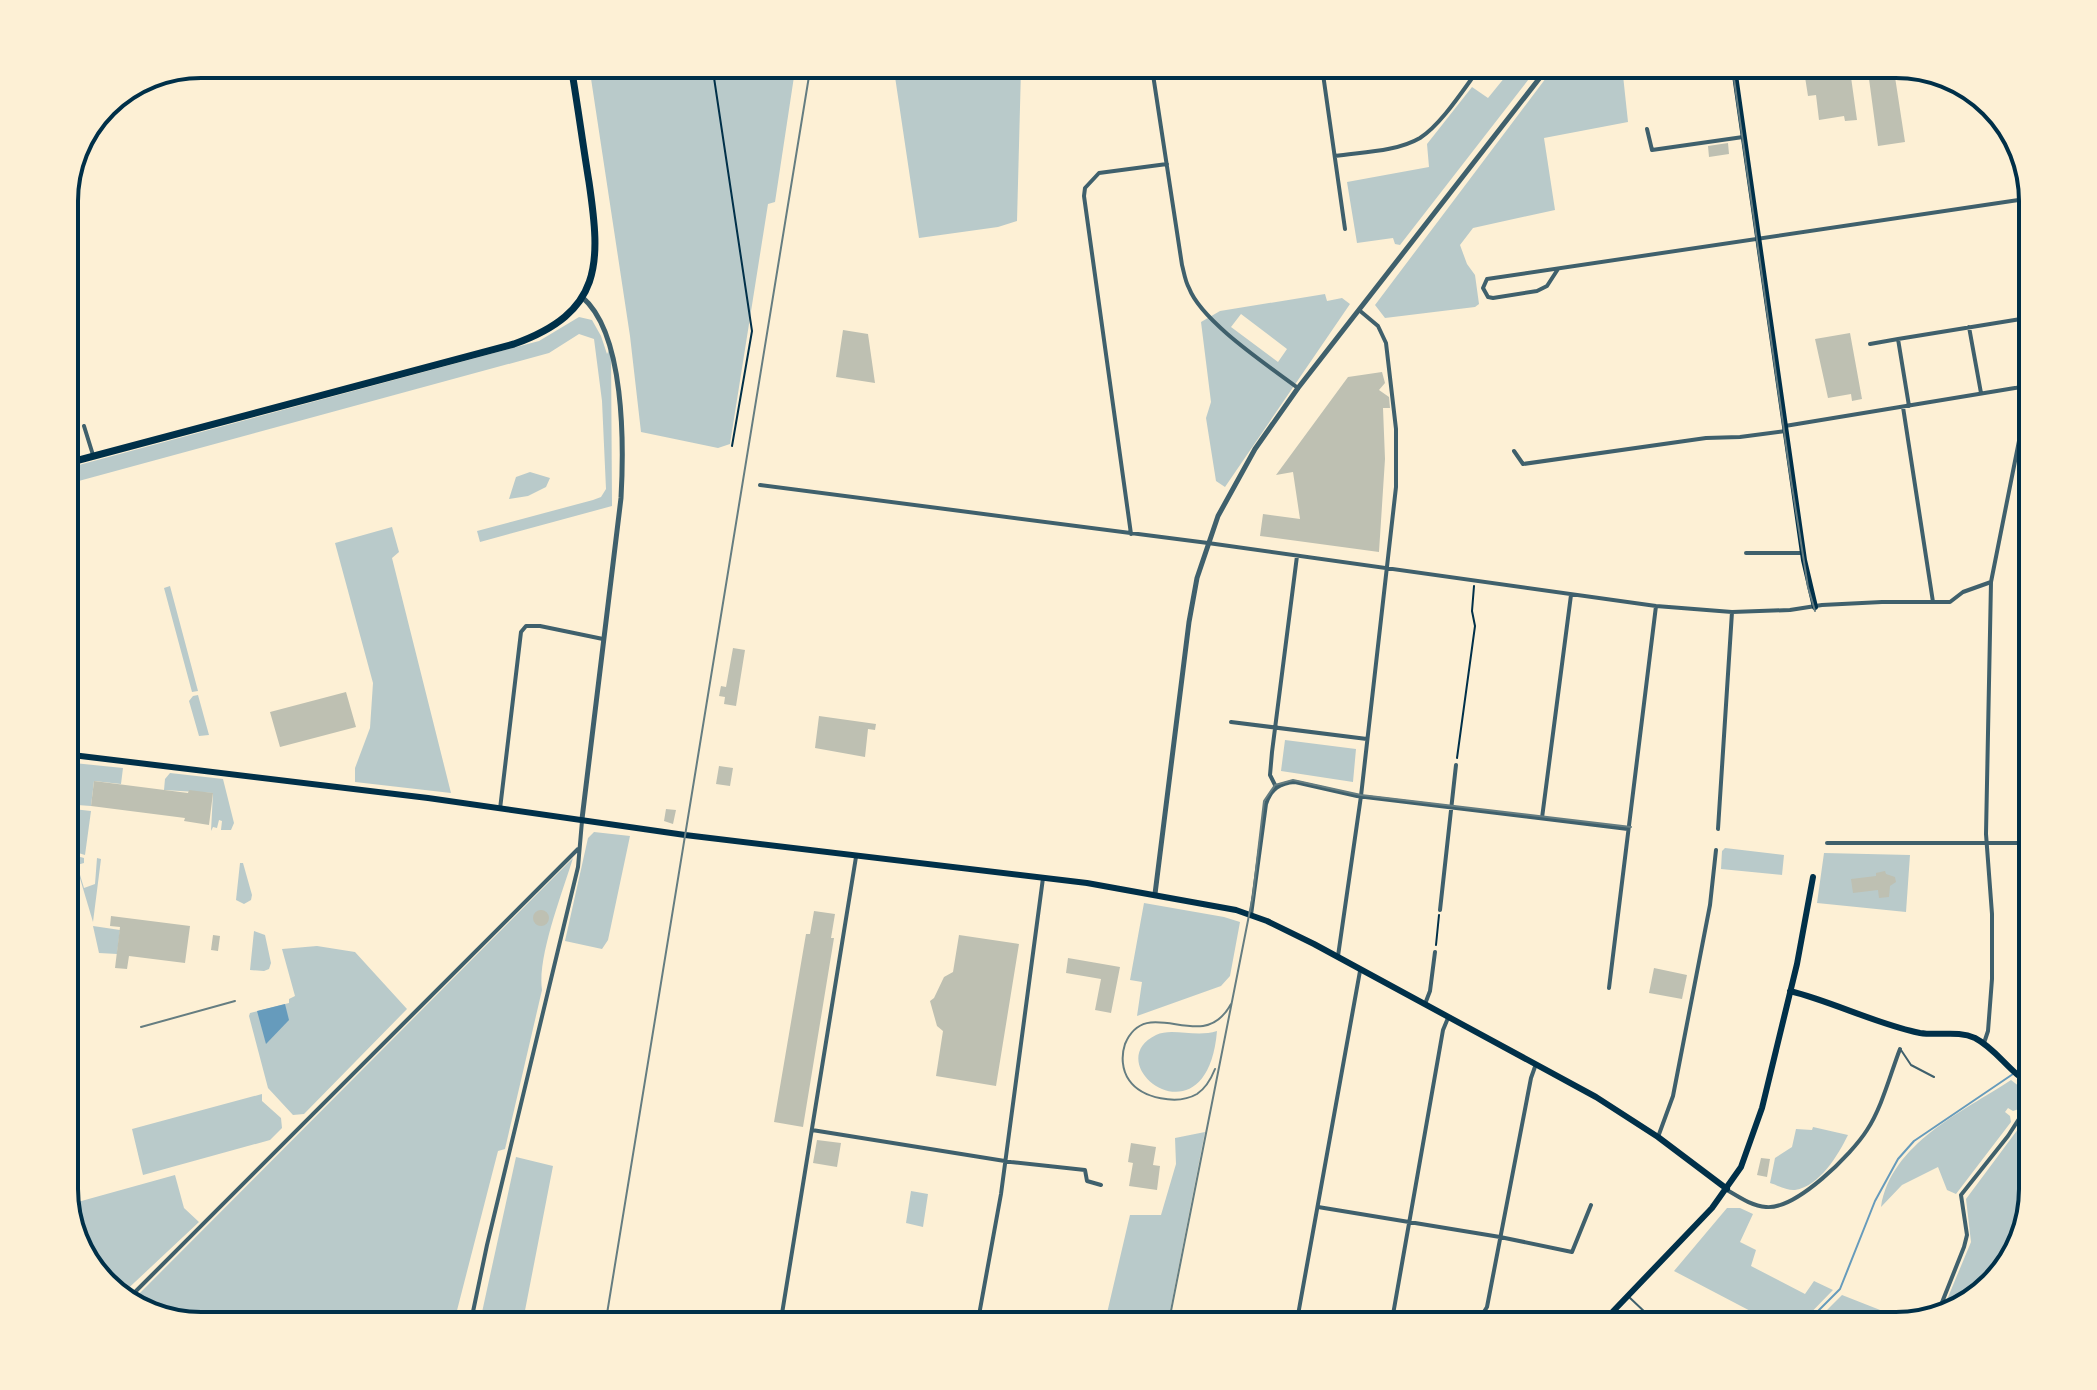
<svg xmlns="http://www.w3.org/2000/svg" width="2097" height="1390" viewBox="0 0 2097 1390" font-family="Figtree,sans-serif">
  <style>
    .green { fill: #b9caca; fill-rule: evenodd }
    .water { fill: #669bbc }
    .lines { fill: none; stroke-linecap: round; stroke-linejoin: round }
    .stream { stroke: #669bbc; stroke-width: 2 }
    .building { fill: #bec0b2 }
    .path { stroke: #003049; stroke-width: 2 }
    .service { stroke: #3f606c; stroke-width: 2 }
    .minor { stroke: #3f606c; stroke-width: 4 }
    .tertiary { stroke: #3f606c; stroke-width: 5 }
    .secondary { stroke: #003049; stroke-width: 6 }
    .primary { stroke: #003049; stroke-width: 7 }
    .tram { stroke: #657d81; stroke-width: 2 }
    .rail { stroke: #657d81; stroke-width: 2 }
    .rim { fill: none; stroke: #003049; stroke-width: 4 }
  </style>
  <rect width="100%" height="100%" fill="#fdf0d5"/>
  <!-- green -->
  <path class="green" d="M 1514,66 L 1539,66 L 1400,245 L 1395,244 L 1393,238 L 1357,243 L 1347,182 L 1429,167 L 1427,144 L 1472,87 L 1488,98 Z
    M 1555,66 L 1622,66 L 1628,122 L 1544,138 L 1555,210 L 1473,228 L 1460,245 L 1467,264 L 1475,275 L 1479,304 L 1475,307 L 1385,318 L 1375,305 Z
    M 1021,69 L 1017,221 L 998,227 L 919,238 L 894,70 Z
    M 795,70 L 775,202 L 768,204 L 730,444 L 718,448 L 641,432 L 630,336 L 590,72 Z
    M 1325,294 L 1327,301 L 1342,298 L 1350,304 L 1225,487 L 1216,481 L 1206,418 L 1211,402 L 1201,322 L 1220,311 ZM 1241,314 L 1287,349 L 1278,362 L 1231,327 Z
    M 579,317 L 592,320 L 601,336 L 607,354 L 611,346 L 612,506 L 480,542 L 477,531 L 593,500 L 601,497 L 606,489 L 602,401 L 594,339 L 579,334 L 549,353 L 64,485 L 64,469 L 539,341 Z
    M 530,472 L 550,478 L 546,487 L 528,496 L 509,499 L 516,477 Z
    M 392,527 L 399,552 L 392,558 L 451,793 L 355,782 L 355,768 L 370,728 L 373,683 L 335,543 Z
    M 170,586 L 198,691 L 192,692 L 164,588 Z
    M 198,695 L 209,735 L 199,736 L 189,701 L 193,696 Z
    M 1285,740 L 1356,749 L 1353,782 L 1281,771 Z
    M 64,762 L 123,768 L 121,784 L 94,781 L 91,806 L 64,804 Z
    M 170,773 L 223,779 L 234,823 L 231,830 L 221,830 L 222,821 L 219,820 L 217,828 L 213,827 L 211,831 L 213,793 L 164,790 L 165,779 Z
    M 64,808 L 91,811 L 85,855 L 72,851 L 64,821 Z
    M 594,832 L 630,836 L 608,940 L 602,949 L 565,941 L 588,838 Z
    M 1725,848 L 1784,855 L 1782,875 L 1721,869 L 1722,851 Z
    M 1824,853 L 1910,855 L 1906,912 L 1817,903 Z
    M 73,855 L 84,858 L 84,863 L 77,865 L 84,888 L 95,884 L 97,858 L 101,859 L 93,922 Z
    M 573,858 C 563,891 537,957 542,990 L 505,1149 L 498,1151 L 453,1326 L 201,1326 L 129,1304 Z
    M 240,863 L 243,863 L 252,895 L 251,900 L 244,904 L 236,900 Z
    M 1144,903 L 1224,917 L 1240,922 L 1230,976 L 1221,986 L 1137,1016 L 1142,982 L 1130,980 Z
    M 93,926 L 120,930 L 117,954 L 99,953 Z
    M 254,931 L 265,935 L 271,963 L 269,969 L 264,971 L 250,970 Z
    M 317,946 L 355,952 L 407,1009 L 304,1114 L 293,1115 L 268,1088 L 249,1016 L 250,1013 L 289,1003 L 289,999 L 295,996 L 282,949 Z
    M 1217,1031 C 1207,1149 1096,1064 1156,1035 C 1172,1027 1195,1038 1217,1031 Z
    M 2011,1080 L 2029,1094 L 2019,1109 L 2013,1111 L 2008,1108 L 2005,1112 L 2010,1116 L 2011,1122 L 1956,1194 L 1947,1190 L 1938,1167 L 1902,1185 L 1881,1207 C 1891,1143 1963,1112 2011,1080 Z
    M 262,1094 L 262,1101 L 281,1118 L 282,1128 L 270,1140 L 143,1175 L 132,1129 Z
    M 2033,1109 L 2033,1189 L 2010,1265 L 1964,1308 L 1941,1314 L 1971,1242 L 1966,1199 Z
    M 1813,1127 L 1848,1135 C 1838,1155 1820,1186 1795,1190 C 1788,1191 1777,1185 1770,1183 L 1775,1158 L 1792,1147 L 1796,1129 L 1812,1130 Z
    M 1205,1132 L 1167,1326 L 1104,1326 L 1130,1215 L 1161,1215 L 1176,1164 L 1175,1138 Z
    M 516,1157 L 553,1166 L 522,1326 L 479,1326 Z
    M 175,1175 L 184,1208 L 199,1222 L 119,1297 L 83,1258 L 67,1205 Z
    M 911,1191 L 928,1194 L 923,1227 L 906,1223 Z
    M 1727,1208 L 1740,1208 L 1753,1214 L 1740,1242 L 1756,1250 L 1751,1266 L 1805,1294 L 1814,1281 L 1833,1290 L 1798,1326 L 1779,1326 L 1674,1271 Z
    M 1842,1295 L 1903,1319 L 1905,1316 L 1917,1320 L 1896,1326 L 1811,1326 Z"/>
  <!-- water -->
  <path class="water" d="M 285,1004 L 289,1020 L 266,1044 L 257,1011 Z"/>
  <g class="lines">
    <!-- stream -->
    <path class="stream" d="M 2019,1072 L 2033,1066
      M 1803,1326 L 1840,1289 L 1875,1201 L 1898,1159 L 1914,1141 L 2013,1074"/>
  </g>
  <!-- building -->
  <path class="building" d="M 1867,64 L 1893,64 L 1905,142 L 1878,146 Z
    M 1850,70 L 1857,120 L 1845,121 L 1844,116 L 1819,120 L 1816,95 L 1808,96 L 1805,77 Z
    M 1728,143 L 1729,154 L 1709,157 L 1708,146 Z
    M 843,330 L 868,334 L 875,383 L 836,377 Z
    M 1850,333 L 1862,399 L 1852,401 L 1851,394 L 1828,398 L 1815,339 Z
    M 1382,372 L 1385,383 L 1379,390 L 1389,397 L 1390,408 L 1383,408 L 1385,459 L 1379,552 L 1260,536 L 1263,514 L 1300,519 L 1293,472 L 1276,475 L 1348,377 Z
    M 733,648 L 745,650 L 736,706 L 724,704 L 725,697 L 719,696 L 721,686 L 726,687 Z
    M 346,692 L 356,727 L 280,747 L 270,712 Z
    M 819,716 L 876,724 L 875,730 L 868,729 L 865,757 L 815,748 Z
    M 719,766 L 733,768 L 730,786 L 716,784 Z
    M 94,781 L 188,793 L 189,790 L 213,793 L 209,825 L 184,821 L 185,818 L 91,806 Z
    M 666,809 L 676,810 L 673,824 L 664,821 Z
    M 1885,871 L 1886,874 L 1895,877 L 1896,882 L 1890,886 L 1889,897 L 1879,898 L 1878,890 L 1853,893 L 1851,879 L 1876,876 L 1876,873 Z
    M533 918a8 8 0 1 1 16 0a8 8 0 1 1-16 0Z
    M 814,911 L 835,914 L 831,938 L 834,938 L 803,1127 L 774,1122 L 806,934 L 810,934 Z
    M 111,916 L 190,926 L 185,963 L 129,956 L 127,969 L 115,968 L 120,927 L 110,926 Z
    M 213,935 L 220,936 L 218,951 L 211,950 Z
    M 959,935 L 1019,944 L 996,1086 L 936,1076 L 943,1031 L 937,1026 L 930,1001 L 934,998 L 944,977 L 953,972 Z
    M 1068,958 L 1120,967 L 1111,1013 L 1095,1010 L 1101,979 L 1066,973 Z
    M 1654,968 L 1687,975 L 1682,999 L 1649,993 Z
    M 817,1140 L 841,1143 L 837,1167 L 813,1163 Z
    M 1131,1143 L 1156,1147 L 1153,1165 L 1160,1166 L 1157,1190 L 1129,1186 L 1133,1163 L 1128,1162 Z
    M 1761,1158 L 1770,1159 L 1767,1177 L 1757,1175 Z"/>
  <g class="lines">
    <!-- path -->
    <path class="path" d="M 713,71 L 752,331 L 732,446
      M 1457,758 L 1475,626 L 1472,611 L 1474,586
      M 1436,945 L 1439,915"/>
    <!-- service -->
    <path class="service" d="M 1901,1050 L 1911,1065 L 1934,1077
      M 1629,1297 L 1648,1315 L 1674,1318 L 1683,1326"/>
    <!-- minor -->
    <path class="minor" d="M 1322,67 L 1345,229
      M 1152,68 L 1182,265 C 1184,272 1185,281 1189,288 C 1202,322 1269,366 1298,388
      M 1735,75 L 1780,65
      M 1647,129 L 1652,150 L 1743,137
      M 1335,156 C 1361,152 1396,152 1420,138 C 1442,124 1465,87 1481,66
      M 1558,269 L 1547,286 L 1537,291 L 1493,298 L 1488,297 L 1483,288 L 1487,279 L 2032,198
      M 1969,327 L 1981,393
      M 1870,344 L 1898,339
      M 1909,406 L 1898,339 L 2033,317
      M 1903,407 L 1933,602
      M 84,426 L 93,455
      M 1785,426 L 2033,385
      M 1514,451 L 1523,464 L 1706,438 L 1740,437 L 1786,431
      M 760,485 L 1208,543 L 1656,606 L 1732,612 L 1790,610 L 1822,605 L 1882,602 L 1950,602 L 1963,592 L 1991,582
      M 1131,534 L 1084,196 L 1085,188 L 1099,173 L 1167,164
      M 1746,553 L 1803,553
      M 1231,722 L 1367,739
      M 1276,787 L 1270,775 L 1272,752 L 1297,556
      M 500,809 L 521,632 L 526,626 L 540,626 L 603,639
      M 1542,818 L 1571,595
      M 1718,829 L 1732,612
      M 1827,843 L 2033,843
      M 1440,910 L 1456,765
      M 1251,915 L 1266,804 C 1271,789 1280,783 1295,782 L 1357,796 L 1628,829
      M 1338,956 L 1361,796 L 1396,487 L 1396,429 L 1386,343 L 1378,326 L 1359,310
      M 1609,988 L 1656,606
      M 1425,1004 L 1430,991 L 1435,952
      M 1984,1043 L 1988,1031 L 1992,979 L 1992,914 L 1986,834 L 1991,582 L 2020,436 L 2028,412 L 2018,387
      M 812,1130 L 1011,1162 L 1085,1170 L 1087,1181 L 1101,1185
      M 1658,1137 L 1673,1096 L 1710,905 L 1716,850
      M 1727,1190 C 1739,1197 1752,1206 1766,1207 C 1796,1210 1852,1154 1867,1130 C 1882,1107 1890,1075 1900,1049
      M 1318,1207 L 1500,1237 L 1572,1252 L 1591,1205
      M 125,1302 L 578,849
      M 1937,1315 L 1964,1247 L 1967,1235 L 1961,1195 L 2008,1136 L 2033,1097
      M 470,1326 L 487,1245 L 578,867 L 582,821
      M 780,1326 L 856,857
      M 977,1326 L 1001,1194 L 1043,878
      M 1296,1326 L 1360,971
      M 1391,1326 L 1443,1030 L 1448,1018
      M 1475,1326 L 1487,1307 L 1531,1078 L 1536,1064"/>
    <!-- tertiary -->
    <path class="tertiary" d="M 582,819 L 621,498 C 624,445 625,333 582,297
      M 1155,894 L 1189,622 L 1197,578 L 1218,516 L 1255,449 L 1298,388 L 1549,66"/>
    <!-- secondary -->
    <path class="secondary" d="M 1735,75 L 1804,560 L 1815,607
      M 64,754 L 428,798 L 685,835 L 1087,883 L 1236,910 L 1267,921 L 1314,944 L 1596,1097 L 1658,1137 L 1727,1189
      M 1790,991 C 1834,1002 1876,1024 1920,1033 C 1939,1036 1958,1030 1975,1038 C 1998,1050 2010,1074 2033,1085
      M 1599,1326 L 1712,1208 L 1741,1167 L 1762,1108 L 1797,964 L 1813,877"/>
    <!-- primary -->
    <path class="primary" d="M 64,464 L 514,344 C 603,312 601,264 589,182 C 583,145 578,108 572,72"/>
    <!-- tram -->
    <path class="tram" d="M 1732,65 L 1791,480 L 1808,587 L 1815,611
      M 1215,1069 C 1211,1079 1206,1088 1197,1094 C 1178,1105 1142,1099 1129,1080 C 1122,1070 1121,1056 1125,1044 C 1141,1006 1175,1030 1203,1026 C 1216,1024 1225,1015 1231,1004
      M 1168,1326 L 1253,895 L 1264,801 L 1275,785 L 1293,780 L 1361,795 L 1631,827"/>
    <!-- rail -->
    <path class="rail" d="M 141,1027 L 235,1001
      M 605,1326 L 810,70"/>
  </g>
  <!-- crop -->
  <path d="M0 0H2097V1390H0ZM201 78H1896A123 123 0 0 1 2019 201V1189A123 123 0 0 1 1896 1312H201A123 123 0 0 1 78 1189V201A123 123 0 0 1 201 78Z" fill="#fdf0d5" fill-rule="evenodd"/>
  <path class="rim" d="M201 78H1896A123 123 0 0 1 2019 201V1189A123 123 0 0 1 1896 1312H201A123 123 0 0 1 78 1189V201A123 123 0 0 1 201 78Z"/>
</svg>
